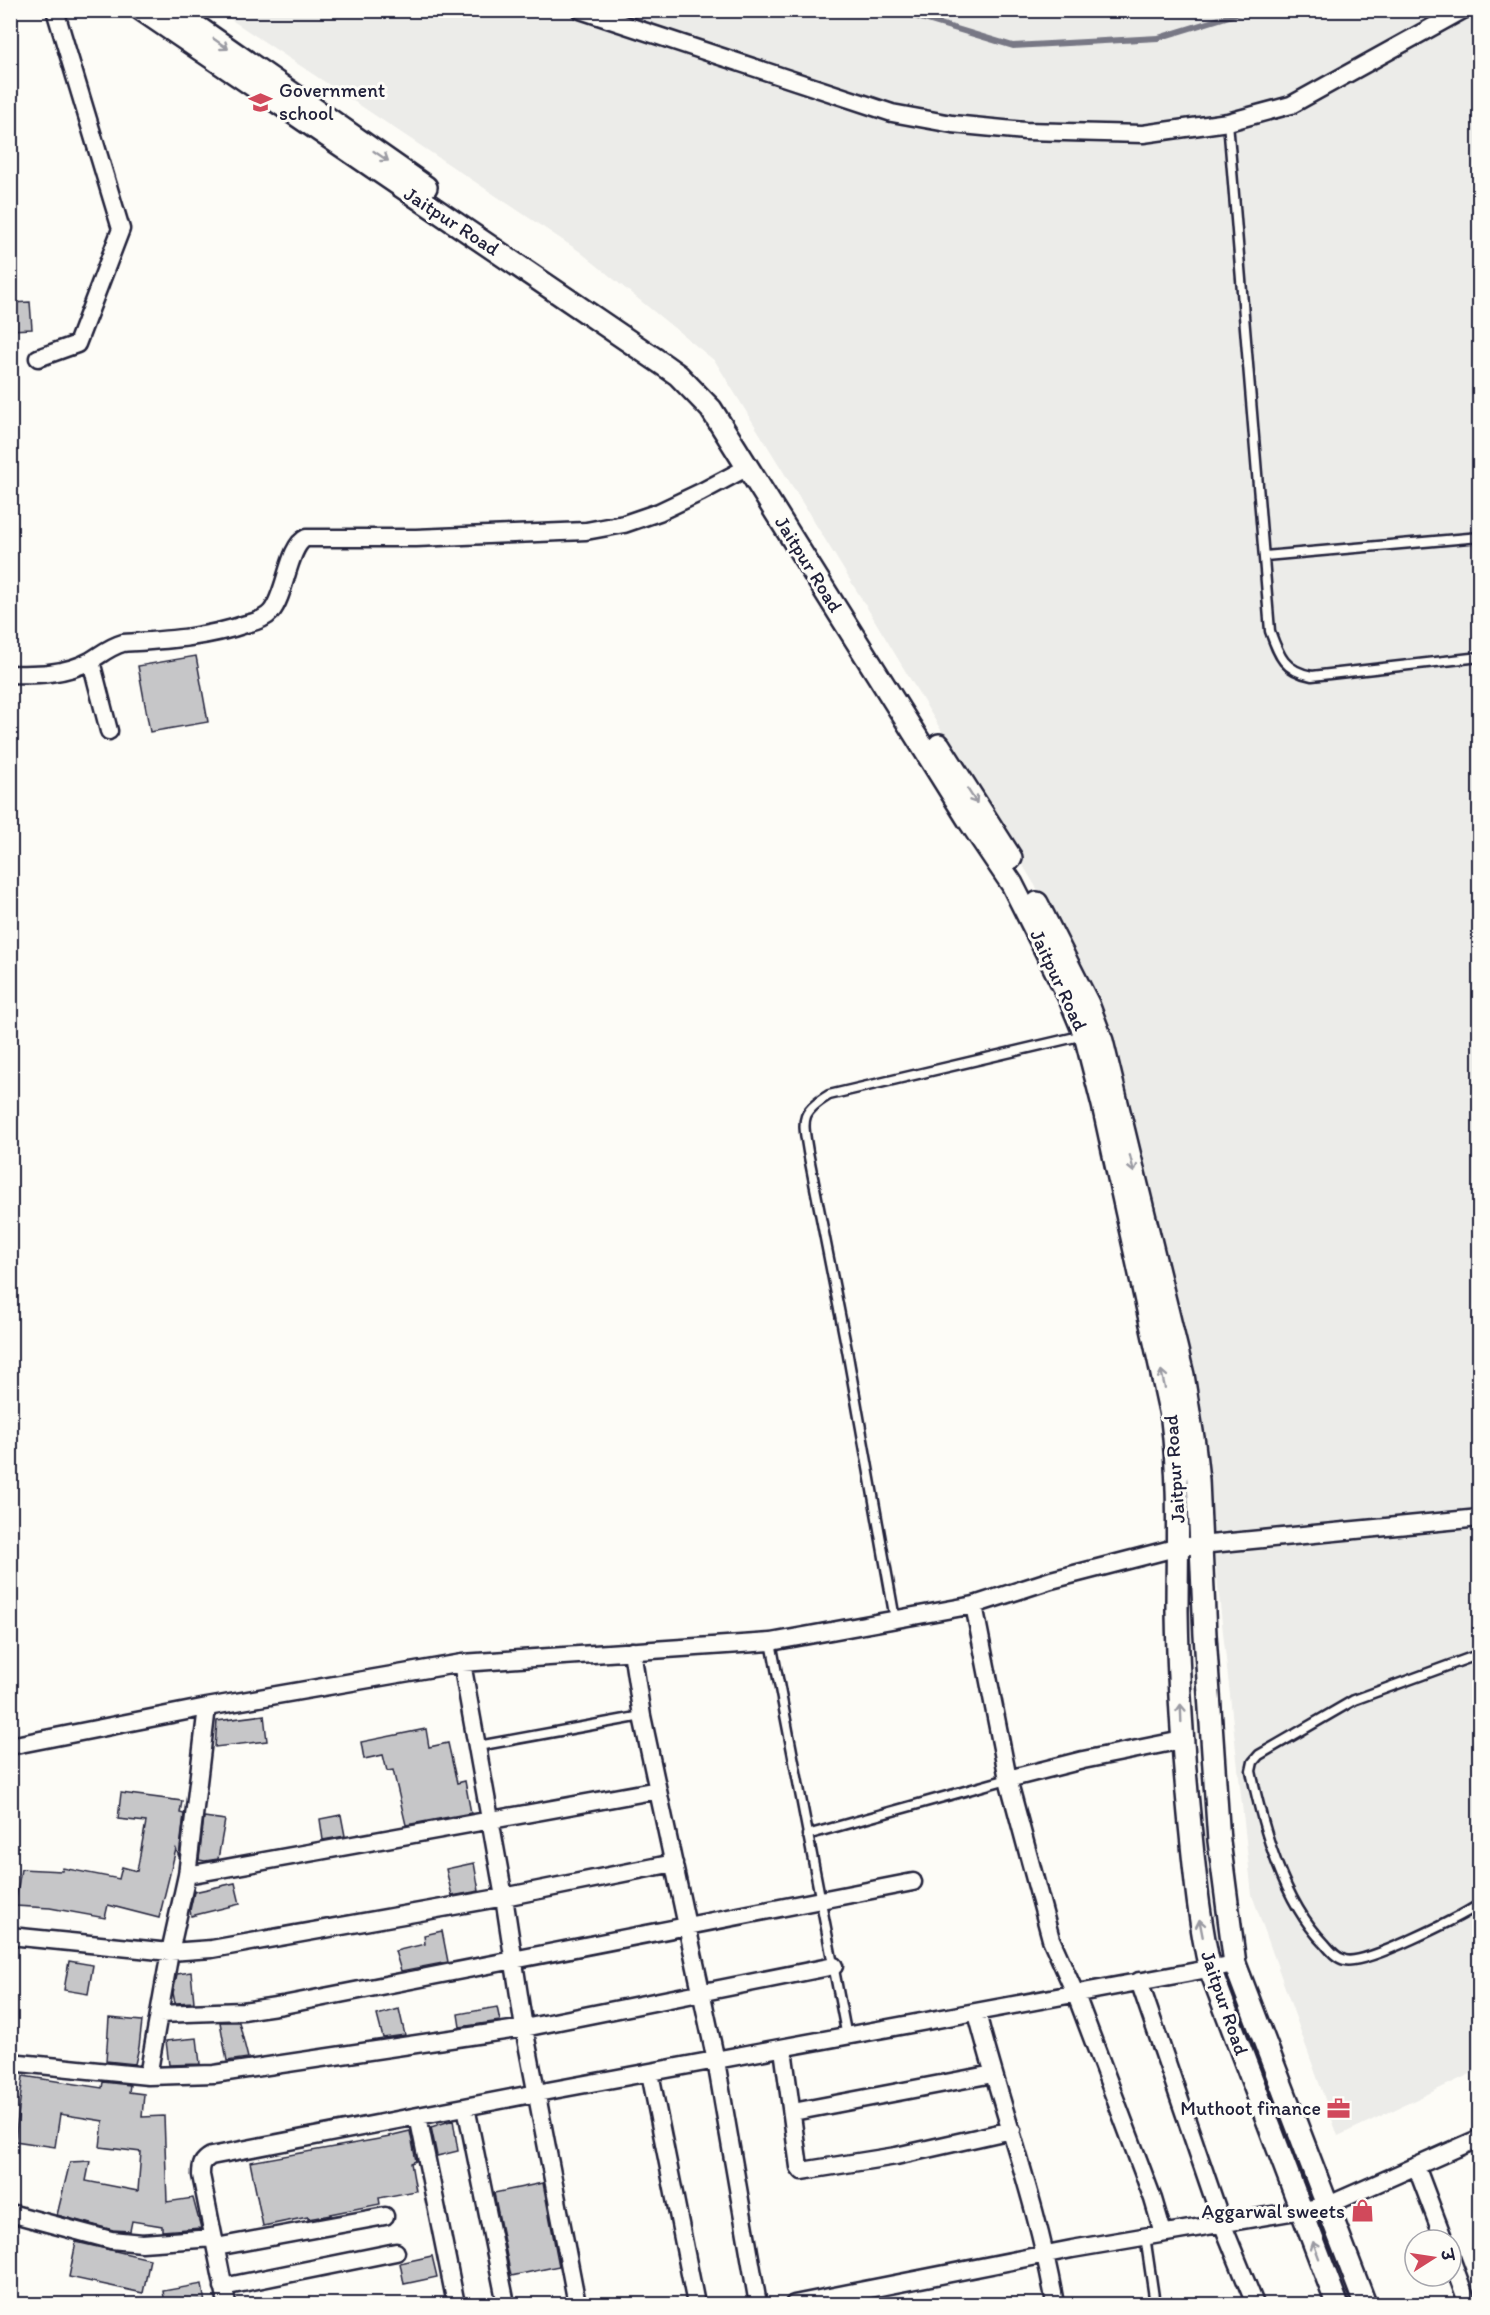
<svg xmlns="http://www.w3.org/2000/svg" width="1490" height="2315" viewBox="0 0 1490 2315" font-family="Itim,'Playpen Sans Deva',sans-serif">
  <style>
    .built { fill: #ecece9 }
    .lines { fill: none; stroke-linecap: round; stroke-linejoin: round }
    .stream { stroke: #787885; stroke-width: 6 }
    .building { fill: #c6c6c8; stroke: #22223b; stroke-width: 1.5 }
    .service-casing { stroke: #22223b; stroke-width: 13 }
    .minor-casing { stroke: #22223b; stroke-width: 21 }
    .tertiary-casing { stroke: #22223b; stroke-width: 26 }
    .service { stroke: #fdfcf7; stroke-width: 8 }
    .minor { stroke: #fdfcf7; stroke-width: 16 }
    .tertiary { stroke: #fdfcf7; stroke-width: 21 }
    .oneway { stroke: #9a9aa2 }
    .labels { text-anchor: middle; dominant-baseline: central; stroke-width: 6; stroke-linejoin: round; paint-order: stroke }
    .poi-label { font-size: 20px; fill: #22223b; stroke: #fdfcf7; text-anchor: end }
    .street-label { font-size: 20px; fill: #22223b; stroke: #fdfcf7 }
  </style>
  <rect width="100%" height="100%" fill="#fdfcf7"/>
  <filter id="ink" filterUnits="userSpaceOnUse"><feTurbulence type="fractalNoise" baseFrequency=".0167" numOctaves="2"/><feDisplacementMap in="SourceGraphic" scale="12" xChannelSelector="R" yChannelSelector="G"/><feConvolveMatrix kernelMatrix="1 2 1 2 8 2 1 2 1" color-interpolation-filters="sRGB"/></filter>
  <g filter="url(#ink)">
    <!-- built -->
    <path class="built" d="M 218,11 L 1479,11 L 1479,2070 L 1338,2136 L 1252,1895 L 1208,1496 L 1103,1031 L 1039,892 L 863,601 L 715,361 L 579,251 Z"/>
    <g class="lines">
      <!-- stream -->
      <path class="stream" d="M 894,10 L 1013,46 L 1158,38 L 1249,10"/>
    </g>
    <!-- building -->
    <path class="building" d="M 30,302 L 32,329 L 10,330 L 10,303 Z
      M 196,656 L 208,722 L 150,732 L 138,666 Z
      M 264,1715 L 267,1741 L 215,1747 L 217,1721 Z
      M 426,1729 L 429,1747 L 448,1743 L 457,1783 L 465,1781 L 471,1813 L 406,1825 L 393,1770 L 387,1771 L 383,1755 L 364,1759 L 361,1742 Z
      M 121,1793 L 182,1801 L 180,1813 L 184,1814 L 179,1857 L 176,1849 L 159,1918 L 108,1905 L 105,1918 L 50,1908 L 15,1906 L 21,1869 L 62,1871 L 63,1868 L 119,1879 L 122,1867 L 137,1871 L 146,1822 L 118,1819 Z
      M 341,1815 L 345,1836 L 323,1840 L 320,1819 Z
      M 204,1817 L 225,1820 L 218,1859 L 205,1861 L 199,1860 Z
      M 474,1863 L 479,1891 L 452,1896 L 446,1869 Z
      M 235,1883 L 240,1904 L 191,1916 L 190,1910 L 194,1892 Z
      M 442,1931 L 448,1962 L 401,1971 L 395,1951 L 425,1944 L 424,1935 Z
      M 69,1961 L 93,1965 L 88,1994 L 64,1990 Z
      M 191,1972 L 194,2002 L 175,2003 L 173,1993 L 177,1974 Z
      M 497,2007 L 500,2021 L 460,2027 L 458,2014 Z
      M 399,2009 L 405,2035 L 383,2038 L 377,2015 Z
      M 109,2018 L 142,2021 L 139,2047 L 135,2064 L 106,2061 Z
      M 220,2022 L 239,2022 L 248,2058 L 227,2061 Z
      M 197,2038 L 200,2064 L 169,2065 L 166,2041 Z
      M 23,2076 L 102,2088 L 103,2082 L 130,2085 L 129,2092 L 144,2094 L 142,2117 L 164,2116 L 167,2202 L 193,2198 L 201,2228 L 162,2231 L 162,2226 L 132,2221 L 130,2231 L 113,2230 L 57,2215 L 70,2162 L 90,2161 L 86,2181 L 138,2191 L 141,2152 L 100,2147 L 103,2121 L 60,2114 L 55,2147 L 15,2141 Z
      M 453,2120 L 458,2151 L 437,2156 L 431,2127 Z
      M 410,2131 L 416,2161 L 411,2163 L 416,2191 L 379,2198 L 380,2204 L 330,2214 L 331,2215 L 308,2219 L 308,2217 L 263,2226 L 250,2162 L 390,2137 L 389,2136 Z
      M 543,2183 L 559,2266 L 511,2276 L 494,2193 Z
      M 76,2242 L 150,2259 L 143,2293 L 69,2277 Z
      M 432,2256 L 437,2277 L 404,2284 L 400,2263 Z
      M 202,2284 L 205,2304 L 165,2304 L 163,2291 Z"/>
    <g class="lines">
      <defs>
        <path id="service" d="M 1228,122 L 1270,631 C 1279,656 1284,671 1312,676 L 1480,657
          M 1265,556 L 1480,537
          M 895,1619 L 847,1350 L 808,1152 C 803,1120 799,1113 829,1095 L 1084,1035
          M 771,1642 L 847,2037
          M 1480,1654 L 1354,1700 L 1259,1755 L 1253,1762 L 1251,1771 C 1263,1828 1283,1901 1324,1943 C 1330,1950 1336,1958 1345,1960 C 1364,1966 1460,1917 1480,1904
          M 478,1746 L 642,1716
          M 807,1835 L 1008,1779
          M 1145,2236 L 1155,2304"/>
        <path id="minor" d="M 580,10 L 892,113 L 952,124 L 1025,131 L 1143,134 L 1228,122 L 1291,105 L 1463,10
          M 38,358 L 77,344 L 121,229 L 55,10
          M 91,661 L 109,731
          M 10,674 C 37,675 66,674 90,661 C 102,654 109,647 123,643 C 165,640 206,638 246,624 C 255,622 265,619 271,612 C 286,595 288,546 306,538 L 416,538 L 586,531 L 624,524 L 659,512 L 701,492 L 748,467
          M 974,1605 L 1008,1779 L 1051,1939 L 1076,1995 L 1153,2199 L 1163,2233
          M 632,1651 L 642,1716 L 716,2061 L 758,2304
          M 462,1663 L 504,1897 L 524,2028 L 577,2304
          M 10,1746 L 207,1707 L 462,1663 L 771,1642 L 974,1605 L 1051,1580 L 1179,1547 L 1480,1518
          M 1008,1779 L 1083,1760 L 1182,1740
          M 187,1875 L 658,1790
          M 10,1936 L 170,1952 L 212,1949 L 504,1897 L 674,1863
          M 1139,1981 L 1222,2223 L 1255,2304
          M 977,2013 C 1002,2111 1038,2205 1055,2304
          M 159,2014 L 243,2011 L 283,2005 L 913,1882
          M 783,2049 L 799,2167 L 802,2171 L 896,2156 L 1012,2130
          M 10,2062 L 148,2076 L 214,2074 L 524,2028 L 834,1966
          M 650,2073 L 696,2304
          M 148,2076 L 170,1952 L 187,1875 L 207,1707
          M 466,2107 L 506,2304
          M 793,2112 L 993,2074
          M 418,2116 L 456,2304
          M 1416,2166 L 1444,2240
          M 10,2213 L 111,2240 L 142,2243 L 214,2238
          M 216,2247 L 385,2216
          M 1451,2258 L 1468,2304
          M 223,2287 L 396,2252
          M 227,2304 L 201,2175 C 201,2165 202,2161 211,2156 L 537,2093 L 1235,1964
          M 794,2304 L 1072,2249 L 1326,2206 L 1480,2138"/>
        <path id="tertiary" d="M 142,10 L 661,363 L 678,375 L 711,409 L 968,819 L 1012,884 L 1070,999 L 1085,1035 L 1103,1105 L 1172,1420 C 1180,1484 1177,1547 1177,1611 C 1178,1683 1183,1754 1190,1825 C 1195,1874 1199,1921 1210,1969 L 1337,2304
          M 173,10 L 426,187
          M 939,745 L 1011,858
          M 1037,903 L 1088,1004 L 1102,1041 L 1183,1375 L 1194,1444 L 1198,1480 L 1205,1635 L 1219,1841 L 1235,1964 L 1365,2304"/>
      </defs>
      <!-- service casing -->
      <use href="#service" class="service-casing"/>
      <!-- minor casing -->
      <use href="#minor" class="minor-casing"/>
      <!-- tertiary casing -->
      <use href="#tertiary" class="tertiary-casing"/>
      <!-- service -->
      <use href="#service" class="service"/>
      <!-- minor -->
      <use href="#minor" class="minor"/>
      <!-- tertiary -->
      <use href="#tertiary" class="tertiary"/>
    </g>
    <!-- one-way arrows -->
    <defs><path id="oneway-shaft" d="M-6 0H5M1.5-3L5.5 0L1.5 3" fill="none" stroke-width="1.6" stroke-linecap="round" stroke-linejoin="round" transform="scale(1.5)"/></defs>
    <g class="oneway">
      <use href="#oneway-shaft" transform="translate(221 44) rotate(35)"/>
      <use href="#oneway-shaft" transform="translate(381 156) rotate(34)"/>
      <use href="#oneway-shaft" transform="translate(972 796) rotate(57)"/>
      <use href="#oneway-shaft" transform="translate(1132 1164) rotate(76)"/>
      <use href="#oneway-shaft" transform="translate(1163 1379) rotate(-102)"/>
      <use href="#oneway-shaft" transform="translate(1181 1713) rotate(-92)"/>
      <use href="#oneway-shaft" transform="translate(1201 1928) rotate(-101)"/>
      <use href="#oneway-shaft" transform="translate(1316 2250) rotate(-110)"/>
    </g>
  </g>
  <!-- icons -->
  <defs>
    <symbol id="school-bare" viewBox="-9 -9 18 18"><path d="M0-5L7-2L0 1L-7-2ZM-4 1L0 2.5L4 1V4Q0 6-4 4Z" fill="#d1495b" stroke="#fdfcf7" stroke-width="2.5" paint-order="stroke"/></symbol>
    <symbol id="office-bare" viewBox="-9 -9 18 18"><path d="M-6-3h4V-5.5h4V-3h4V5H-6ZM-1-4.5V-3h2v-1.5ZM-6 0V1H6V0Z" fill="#d1495b" stroke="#fdfcf7" stroke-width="2.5" paint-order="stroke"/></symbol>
    <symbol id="shop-bare" viewBox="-9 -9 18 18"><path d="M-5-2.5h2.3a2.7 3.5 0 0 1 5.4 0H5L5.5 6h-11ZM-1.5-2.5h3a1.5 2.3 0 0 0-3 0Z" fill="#d1495b" stroke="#fdfcf7" stroke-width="2.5" paint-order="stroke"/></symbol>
  </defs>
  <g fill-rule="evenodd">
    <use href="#school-bare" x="244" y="86" width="33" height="33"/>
    <use href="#office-bare" x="1322" y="2092" width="33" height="33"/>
    <use href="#shop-bare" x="1346" y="2194" width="33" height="33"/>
  </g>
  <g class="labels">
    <!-- poi labels -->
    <g class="poi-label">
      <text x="279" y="90" text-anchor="start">Government<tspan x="279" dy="23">school</tspan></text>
      <text x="1321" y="2108">Muthoot finance</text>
      <text x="1345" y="2211">Aggarwal sweets</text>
    </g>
    <!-- street labels -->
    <g class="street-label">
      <text transform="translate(452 221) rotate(33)">Jaitpur Road</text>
      <text transform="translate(809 564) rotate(58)">Jaitpur Road</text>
      <text transform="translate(1059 980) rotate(65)">Jaitpur Road</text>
      <text transform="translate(1174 1469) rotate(-94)">Jaitpur Road</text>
      <text transform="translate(1225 2003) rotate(71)">Jaitpur Road</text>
    </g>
  </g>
  <!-- margin -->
  <rect width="1490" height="2315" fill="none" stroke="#fdfcf7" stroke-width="36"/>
  <rect x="18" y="18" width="1454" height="2279" fill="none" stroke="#22223b" stroke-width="2" filter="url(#ink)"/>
  <!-- north arrow -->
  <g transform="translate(1433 2258) rotate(78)"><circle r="28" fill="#fdfcf7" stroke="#a5a5ac" stroke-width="1.5"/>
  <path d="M0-4.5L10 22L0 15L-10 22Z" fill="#d1495b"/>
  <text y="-9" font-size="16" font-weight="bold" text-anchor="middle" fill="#22223b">उ</text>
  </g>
</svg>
